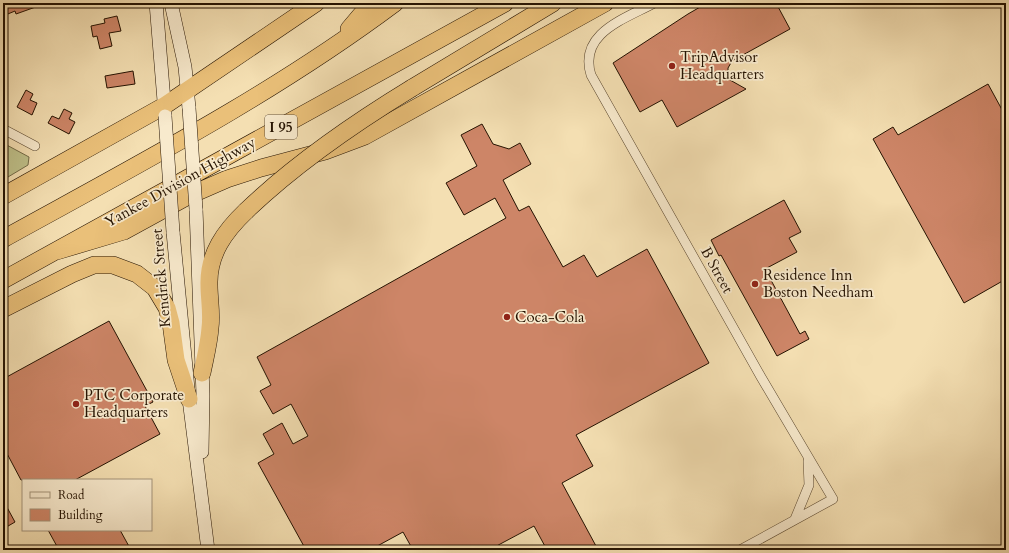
<svg xmlns="http://www.w3.org/2000/svg" width="1009" height="553" viewBox="0 0 1009 553" font-family="Cardo,serif">
  <style>
    .green { fill: #bfc18a; stroke: #726a46 }
    .building { fill: #cd8567; stroke: #241201 }
    .lines { fill: none; stroke-linecap: round; stroke-linejoin: round }
    .street-casing { stroke: #58452d; stroke-width: 10 }
    .secondary-casing { stroke: #241201; stroke-width: 14 }
    .highway-casing { stroke: #241201; stroke-width: 18 }
    .street { stroke: #f8eacd; stroke-width: 9 }
    .secondary { stroke: #f8eacd; stroke-width: 13 }
    .highway { stroke: #eac079; stroke-width: 17 }
    .secondary-bridge-casing { stroke: #241201; stroke-width: 14; stroke-linecap: butt }
    .highway-bridge-casing { stroke: #241201; stroke-width: 18; stroke-linecap: butt }
    .secondary-bridge { stroke: #f8eacd; stroke-width: 13 }
    .highway-bridge { stroke: #eac079; stroke-width: 17 }
    .poi-dot { fill: #8f2418; stroke: #f8eacd; stroke-width: 1.5 }
    .labels { text-anchor: middle; dominant-baseline: central; stroke-width: 3.5; stroke-linejoin: round; paint-order: stroke }
    .shield { fill: #f8eacd; stroke: #64533e; stroke-width: 1 }
    .shield-label { font-size: 14px; font-weight: bold; fill: #241201 }
    .poi-label { font-size: 15px; fill: #241201; stroke: #f8eacd; text-anchor: start }
    .street-label { font-size: 15px; fill: #241201; stroke: #f8eacd }
  </style>
  <rect width="100%" height="100%" fill="#f4dfb2"/>
  <filter id="stains"><feTurbulence type="fractalNoise" baseFrequency=".005" numOctaves="4"/><feColorMatrix values="0 0 0 0 .2 0 0 0 0 .09 0 0 0 0 .02 0 0 0 .5 -.17"/></filter>
  <radialGradient id="worn" r=".72"><stop offset=".6" stop-color="#630" stop-opacity="0"/><stop offset="1" stop-color="#630" stop-opacity=".3"/></radialGradient>
  <!-- green -->
  <path class="green" d="M 3,143 L 29,157 L 28,165 L 3,180 Z"/>
  <!-- building -->
  <path class="building" d="M 3,3 L 44,3 L 44,4 L 16,14 L 15,11 L 3,16 Z
    M 707,3 L 776,3 L 790,29 L 732,61 L 728,68 L 728,75 L 730,80 L 746,89 L 677,127 L 662,100 L 640,112 L 613,63 L 688,14 Z
    M 117,16 L 121,31 L 109,33 L 112,46 L 100,49 L 97,36 L 93,37 L 91,26 L 105,23 L 104,19 Z
    M 133,71 L 135,84 L 107,88 L 105,76 Z
    M 988,84 L 1006,117 L 1006,279 L 964,303 L 873,139 L 893,127 L 898,135 Z
    M 26,90 L 33,94 L 30,100 L 37,103 L 32,115 L 17,107 Z
    M 64,109 L 72,113 L 69,119 L 75,122 L 69,134 L 48,123 L 52,116 L 59,119 Z
    M 482,124 L 493,144 L 509,149 L 520,143 L 531,164 L 503,180 L 519,211 L 529,206 L 563,267 L 584,255 L 597,277 L 647,249 L 709,363 L 576,435 L 593,466 L 562,483 L 596,546 L 589,550 L 547,550 L 534,526 L 489,550 L 413,550 L 403,532 L 370,550 L 306,550 L 258,463 L 274,454 L 263,434 L 282,423 L 293,444 L 308,436 L 291,404 L 273,414 L 260,391 L 271,385 L 257,357 L 506,218 L 495,198 L 464,215 L 446,183 L 477,166 L 461,135 Z
    M 784,200 L 801,232 L 789,238 L 797,252 L 765,269 L 800,334 L 805,331 L 809,339 L 777,356 L 721,255 L 719,256 L 711,240 Z
    M 109,321 L 153,402 L 145,406 L 160,434 L 75,480 L 21,480 L 3,446 L 3,379 Z
    M 3,500 L 15,522 L 3,529 Z
    M 48,530 L 120,530 L 131,550 L 59,550 Z"/>
  <g class="lines">
    <defs>
      <path id="street" d="M 654,3 C 625,19 578,33 591,75 L 761,377 L 833,499 L 740,550
        M 3,129 L 35,146
        M 795,519 L 809,485 L 808,461"/>
      <path id="secondary" d="M 156,3 L 165,113
        M 171,3 L 185,67 L 189,108
        M 196,209 L 203,395 L 202,452
        M 173,232 L 189,399 L 208,550"/>
      <path id="highway" d="M 349,29 L 371,3
        M 412,88 L 553,3
        M 3,196 L 164,106 L 316,3
        M 3,239 C 137,165 272,95 395,3
        M 57,251 L 124,231 L 188,196 L 227,179 L 261,168 L 325,151 L 365,136 L 605,3
        M 3,280 L 505,3
        M 3,309 L 72,274 L 94,265 L 113,265 L 137,274 L 155,288 L 167,308 L 171,323 L 176,360 L 189,399
        M 202,373 C 205,358 209,343 210,328 C 212,314 209,299 209,285 C 208,254 225,231 246,211"/>
    </defs>
    <!-- street casing -->
    <use href="#street" class="street-casing"/>
    <!-- secondary casing -->
    <use href="#secondary" class="secondary-casing"/>
    <!-- highway casing -->
    <use href="#highway" class="highway-casing"/>
    <!-- street -->
    <use href="#street" class="street"/>
    <!-- secondary -->
    <use href="#secondary" class="secondary"/>
    <!-- highway -->
    <use href="#highway" class="highway"/>
    <defs>
      <path id="secondary-bridge" d="M 189,108 L 196,209
        M 165,116 L 173,232"/>
      <path id="highway-bridge" d="M 246,211 C 296,163 353,124 412,88"/>
    </defs>
    <!-- secondary-bridge casing -->
    <use href="#secondary-bridge" class="secondary-bridge-casing"/>
    <!-- highway-bridge casing -->
    <use href="#highway-bridge" class="highway-bridge-casing"/>
    <!-- secondary-bridge -->
    <use href="#secondary-bridge" class="secondary-bridge"/>
    <!-- highway-bridge -->
    <use href="#highway-bridge" class="highway-bridge"/>
  </g>
  <!-- markers -->
  <g class="poi-dot">
    <circle cx="672" cy="66" r="4"/>
    <circle cx="755" cy="284" r="4"/>
    <circle cx="507" cy="317" r="4"/>
    <circle cx="76" cy="404" r="4"/>
  </g>
  <g class="labels">
    <!-- shield labels -->
    <rect class="shield" x="265" y="115" width="32" height="24" rx="3"/>
    <g class="shield-label">
      <text x="281" y="127">I 95</text>
    </g>
    <!-- poi labels -->
    <g class="poi-label">
      <text x="680" y="57">TripAdvisor<tspan x="680" dy="17">Headquarters</tspan></text>
      <text x="763" y="275">Residence Inn<tspan x="763" dy="17">Boston Needham</tspan></text>
      <text x="515" y="317">Coca-Cola</text>
      <text x="84" y="395">PTC Corporate<tspan x="84" dy="17">Headquarters</tspan></text>
    </g>
    <!-- street labels -->
    <g class="street-label">
      <text transform="translate(180 182) rotate(-29)">Yankee Division Highway</text>
      <text transform="translate(717 270) rotate(61)">B Street</text>
      <text transform="translate(161 278) rotate(-95)">Kendrick Street</text>
    </g>
  </g>
  <!-- margin -->
  <rect width="1009" height="553" fill="none" stroke="#f4dfb2" stroke-width="16"/>
  <rect x="4" y="4" width="1001" height="545" fill="none" stroke="#241201" stroke-width="2"/>
  <rect x="8" y="8" width="993" height="537" fill="none" stroke="#241201"/>
  <!-- legend -->
  <rect x="22" y="479" width="130" height="52" fill="#f8eacd" stroke="#a3947b"/>
  <rect x="30" y="492" width="20" height="6" fill="#f8eacd" stroke="#a3947b"/>
  <text x="58" y="499" font-size="12" fill="#241201">Road</text>
  <rect x="30" y="509" width="20" height="12" fill="#cd8567" stroke="#a3947b"/>
  <text x="58" y="519" font-size="12" fill="#241201">Building</text>
  <rect width="100%" height="100%" filter="url(#stains)"/>
  <rect width="100%" height="100%" fill="url(#worn)"/>
</svg>
